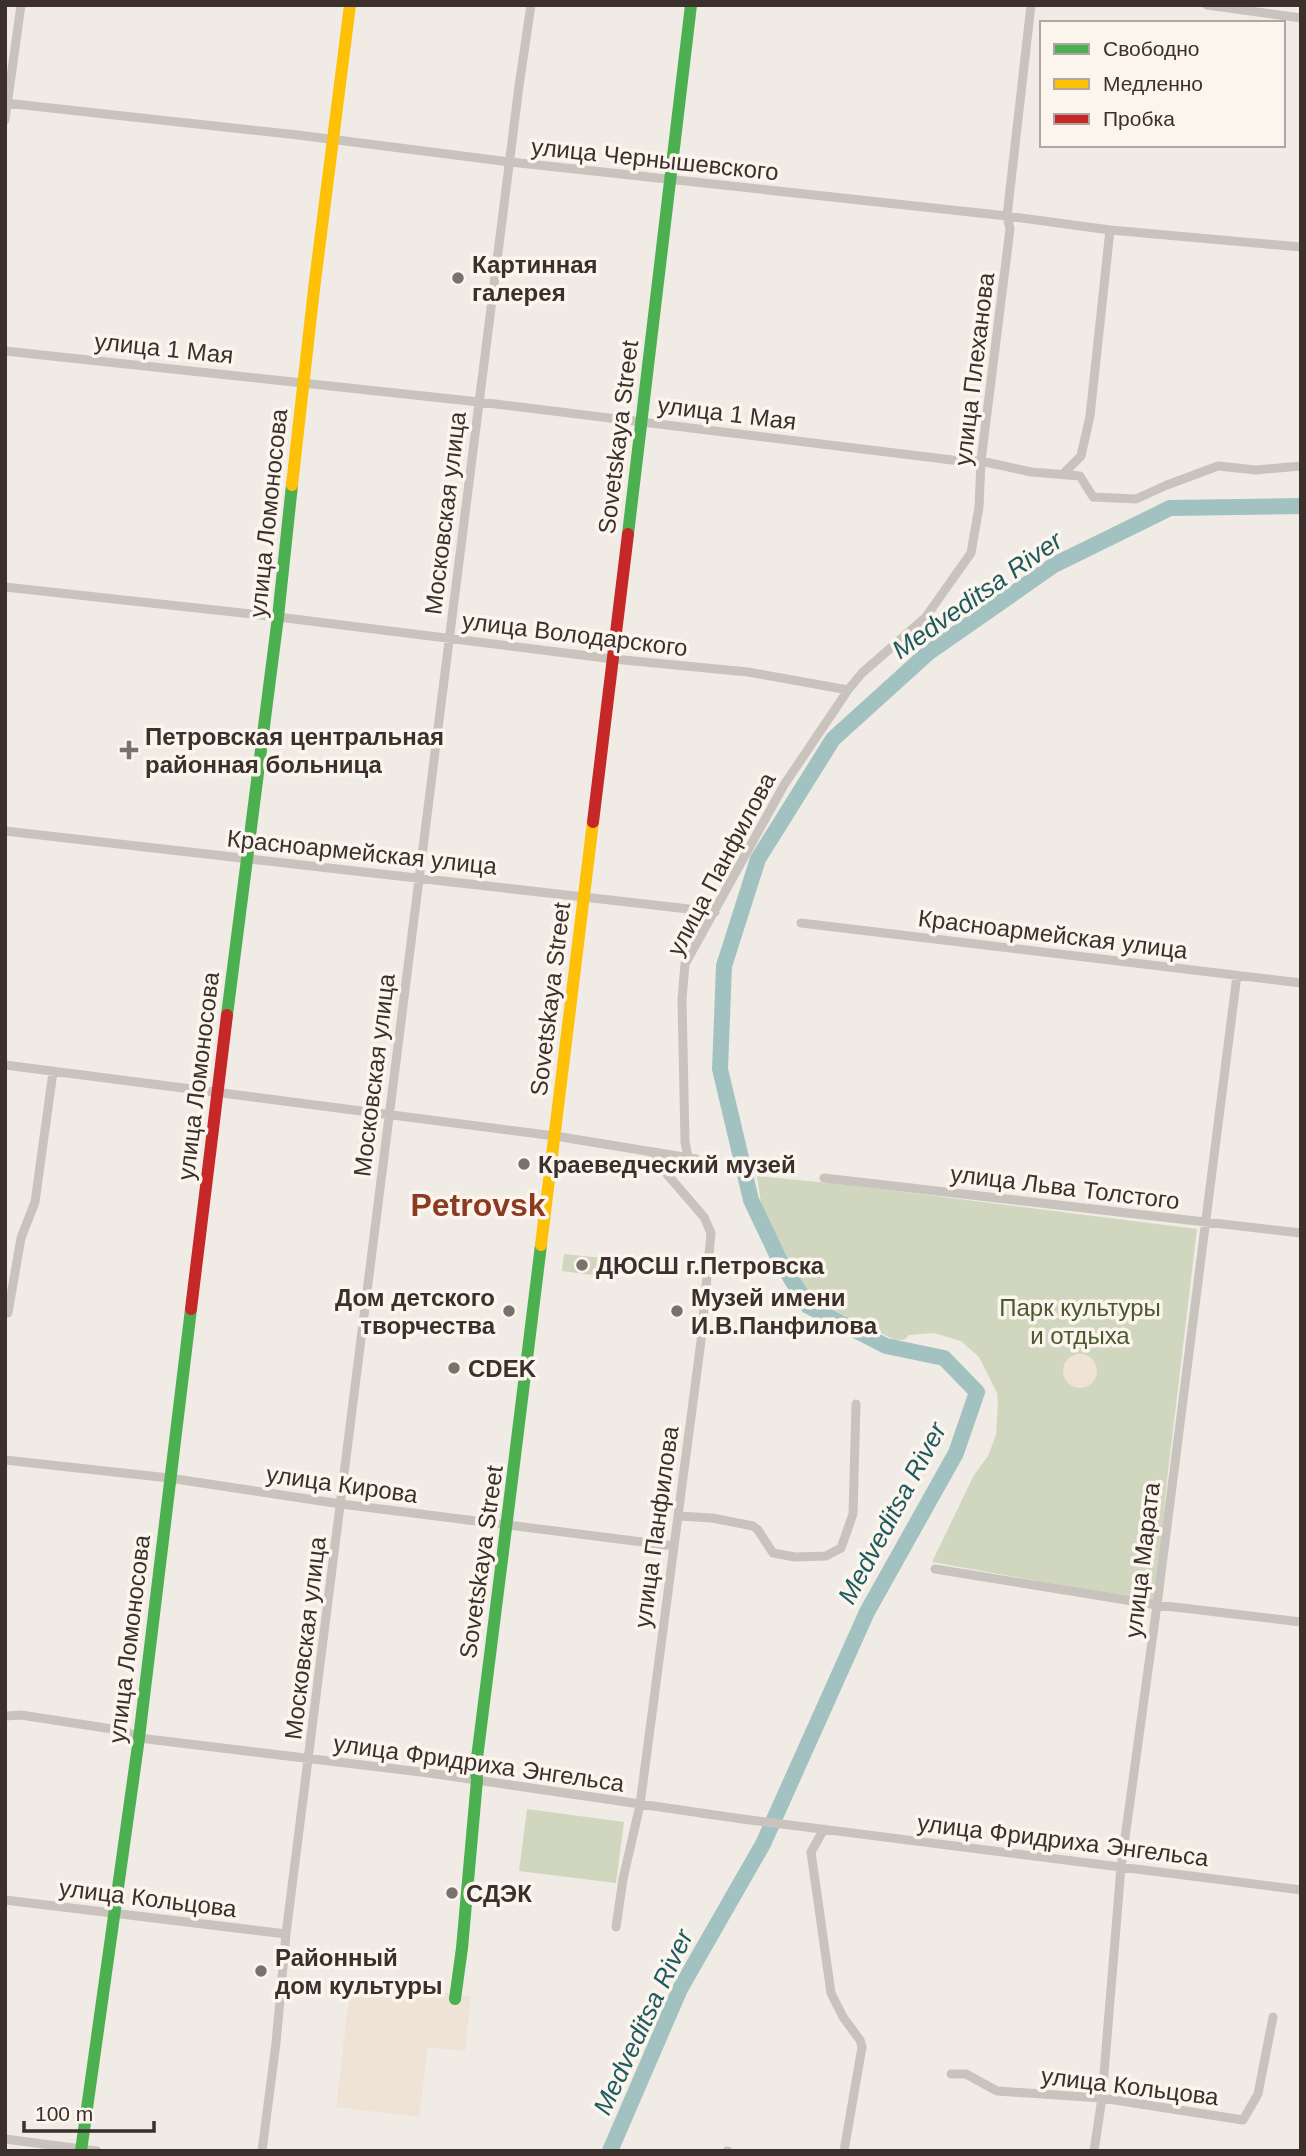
<svg xmlns="http://www.w3.org/2000/svg" width="1306" height="2156" viewBox="0 0 1306 2156" font-family="Helvetica,sans-serif">
  <style>
    .green { fill: #d1d6bf }
    .plaza { fill: #eee3d5 }
    .lines { fill: none; stroke-linecap: round; stroke-linejoin: round }
    .river { stroke: #a1c2c1; stroke-width: 16 }
    .street { stroke: #c9c3be; stroke-width: 9 }
    .fast { stroke: #4caf50; stroke-width: 12 }
    .slow { stroke: #ffc107; stroke-width: 12 }
    .jam { stroke: #c62828; stroke-width: 12 }
    .poi-dot { fill: #7a716c; stroke: #fbf5ee; stroke-width: 2.5 }
    .labels { text-anchor: middle; dominant-baseline: central; stroke-width: 7; stroke-linejoin: round; paint-order: stroke }
    .street-label { font-size: 24px; fill: #3b302b; stroke: #fbf5ee }
    .poi-label { font-size: 24px; font-weight: bold; fill: #3b302b; stroke: #fbf5ee; text-anchor: start }
    .park-label { font-size: 24px; fill: #4a5a2e; stroke: #fbf5ee }
    .water-label { font-size: 26px; font-style: italic; fill: #1f5a5e; stroke: #fbf5ee }
    .district-label { font-size: 32px; font-weight: bold; fill: #8c3b22; stroke: #fbf5ee }
  </style>
  <rect width="100%" height="100%" fill="#f0ebe5"/>
  <!-- green -->
  <path class="green" d="M 757,1176 L 840,1184 L 1197,1229 L 1168,1472 L 1155,1602 L 932,1562 L 974,1475 L 988,1456 L 996,1435 L 998,1405 L 997,1393 L 979,1357 L 961,1341 L 934,1333 L 909,1335 L 904,1340 L 895,1340 L 809,1298 L 762,1210 Z
    M 564,1254 L 603,1258 L 601,1276 L 562,1271 Z
    M 527,1809 L 624,1822 L 616,1883 L 519,1871 Z"/>
  <!-- plaza -->
  <path class="plaza" d="M1063 1371a17 17 0 1 1 34 0a17 17 0 1 1-34 0Z
    M 351,1982 L 471,1996 L 465,2051 L 428,2047 L 419,2117 L 336,2107 Z"/>
  <g class="lines">
    <!-- river -->
    <path class="river" d="M 610,2151 L 680,1989 L 763,1844 L 867,1612 L 956,1453 L 977,1392 L 944,1358 L 886,1346 L 808,1306 L 779,1259 L 751,1200 L 720,1069 L 724,966 L 758,859 L 833,739 L 928,653 L 1054,565 L 1170,508 L 1301,506"/>
    <!-- street -->
    <path class="street" d="M 1207,5 L 1301,18
      M 5,103 L 298,135 L 510,162 L 1007,216 L 1110,230 L 1301,247
      M 5,120 L 21,5
      M 5,351 L 479,402 L 952,460 L 981,461 L 1031,472 L 1080,476 L 1093,497 L 1136,499 L 1167,485 L 1218,466 L 1256,470 L 1301,466
      M 1064,473 L 1081,456 L 1090,416 L 1110,230
      M 5,587 L 278,617 L 613,659 L 748,672 L 848,690
      M 5,831 L 715,912
      M 801,923 L 1301,983
      M 5,1065 L 555,1136 L 696,1159
      M 688,1157 L 685,1142 L 682,999 L 685,964 L 784,785 L 848,690 L 862,673 L 925,618 L 971,553 L 979,507 L 981,461 L 1010,229 L 1007,216 L 1031,5
      M 824,1178 L 1301,1233
      M 8,1313 L 21,1238 L 35,1202 L 53,1072
      M 5,1460 L 169,1478 L 341,1504 L 674,1546
      M 678,1516 L 712,1518 L 753,1526 L 758,1530 L 773,1553 L 795,1557 L 826,1556 L 841,1548 L 853,1514 L 856,1404
      M 935,1569 L 1157,1605 L 1301,1622
      M 5,1716 L 21,1715 L 125,1731 L 139,1738 L 429,1773 L 742,1819 L 1301,1890
      M 824,1829 L 811,1852 L 831,1993 L 843,2017 L 860,2040 L 862,2047 L 844,2151
      M 5,1900 L 286,1934
      M 616,1927 L 623,1879 L 640,1805 L 701,1341 L 711,1233 L 704,1217 L 647,1151
      M 951,2074 L 966,2074 L 997,2091 L 1102,2098 L 1243,2120 L 1258,2094 L 1273,2017
      M 5,2139 L 97,2151
      M 262,2151 L 276,2043 L 286,1934 L 519,86 L 531,5
      M 727,2151 L 728,2151
      M 1094,2151 L 1102,2098 L 1121,1867 L 1157,1605 L 1237,975"/>
    <!-- fast -->
    <path class="fast" d="M 628,534 L 691,5
      M 227,1015 L 278,617 L 292,485
      M 455,1999 L 462,1948 L 477,1780 L 476,1766 C 499,1592 519,1419 541,1245
      M 81,2151 L 139,1738 L 191,1309"/>
    <!-- slow -->
    <path class="slow" d="M 292,485 L 314,289 L 350,5
      M 541,1245 L 593,822"/>
    <!-- jam -->
    <path class="jam" d="M 593,822 L 628,534
      M 191,1309 L 227,1015"/>
  </g>
  <!-- markers -->
  <g class="poi-dot">
    <circle cx="458" cy="278" r="7"/>
    <path d="M125.5 739.5h7v7h7v7h-7v7h-7v-7h-7v-7h7z"/>
    <circle cx="524" cy="1164" r="7"/>
    <circle cx="582" cy="1265" r="7"/>
    <circle cx="509" cy="1311" r="7"/>
    <circle cx="677" cy="1311" r="7"/>
    <circle cx="454" cy="1368" r="7"/>
    <circle cx="452" cy="1893" r="7"/>
    <circle cx="261" cy="1971" r="7"/>
  </g>
  <g class="labels">
    <!-- street labels -->
    <g class="street-label">
      <text transform="translate(655 159) rotate(6)">улица Чернышевского</text>
      <text transform="translate(164 348) rotate(6)">улица 1 Мая</text>
      <text transform="translate(974 369) rotate(-83)">улица Плеханова</text>
      <text transform="translate(727 413) rotate(7)">улица 1 Мая</text>
      <text transform="translate(618 437) rotate(-83)">Sovetskaya Street</text>
      <text transform="translate(268 513) rotate(-84)">улица Ломоносова</text>
      <text transform="translate(445 513) rotate(-83)">Московская улица</text>
      <text transform="translate(575 634) rotate(7)">улица Володарского</text>
      <text transform="translate(362 852) rotate(6)">Красноармейская улица</text>
      <text transform="translate(721 864) rotate(-62)">улица Панфилова</text>
      <text transform="translate(1053 934) rotate(7)">Красноармейская улица</text>
      <text transform="translate(550 999) rotate(-83)">Sovetskaya Street</text>
      <text transform="translate(374 1075) rotate(-83)">Московская улица</text>
      <text transform="translate(198 1076) rotate(-83)">улица Ломоносова</text>
      <text transform="translate(1065 1187) rotate(7)">улица Льва Толстого</text>
      <text transform="translate(342 1484) rotate(8)">улица Кирова</text>
      <text transform="translate(656 1527) rotate(-82)">улица Панфилова</text>
      <text transform="translate(1142 1560) rotate(-83)">улица Марата</text>
      <text transform="translate(481 1562) rotate(-82)">Sovetskaya Street</text>
      <text transform="translate(305 1638) rotate(-83)">Московская улица</text>
      <text transform="translate(129 1639) rotate(-83)">улица Ломоносова</text>
      <text transform="translate(479 1763) rotate(8)">улица Фридриха Энгельса</text>
      <text transform="translate(1063 1840) rotate(7)">улица Фридриха Энгельса</text>
      <text transform="translate(148 1898) rotate(7)">улица Кольцова</text>
      <text transform="translate(1130 2086) rotate(7)">улица Кольцова</text>
    </g>
    <!-- poi labels -->
    <g class="poi-label">
      <text x="472" y="264">Картинная<tspan x="472" dy="28">галерея</tspan></text>
      <text x="145" y="736">Петровская центральная<tspan x="145" dy="28">районная больница</tspan></text>
      <text x="538" y="1164">Краеведческий музей</text>
      <text x="596" y="1265">ДЮСШ г.Петровска</text>
      <text x="495" y="1297" text-anchor="end">Дом детского<tspan x="495" dy="28">творчества</tspan></text>
      <text x="691" y="1297">Музей имени<tspan x="691" dy="28">И.В.Панфилова</tspan></text>
      <text x="468" y="1368">CDEK</text>
      <text x="466" y="1893">СДЭК</text>
      <text x="275" y="1957">Районный<tspan x="275" dy="28">дом культуры</tspan></text>
    </g>
    <!-- park labels -->
    <g class="park-label">
      <text x="1080" y="1307">Парк культуры<tspan x="1080" dy="28">и отдыха</tspan></text>
    </g>
    <!-- water labels -->
    <g class="water-label">
      <text transform="translate(977 595) rotate(-35)">Medveditsa River</text>
      <text transform="translate(892 1513) rotate(-62)">Medveditsa River</text>
      <text transform="translate(643 2022) rotate(-65)">Medveditsa River</text>
    </g>
    <!-- district labels -->
    <g class="district-label">
      <text x="478" y="1205">Petrovsk</text>
    </g>
  </g>
  <!-- border -->
  <rect width="1306" height="2156" fill="none" stroke="#3b302b" stroke-width="14"/>
  <!-- legend -->
  <rect x="1040" y="21" width="245" height="126" fill="#fbf5ee" stroke="#aea6a0" stroke-width="2"/>
  <rect x="1054" y="44" width="35" height="10" fill="#4caf50" stroke="#aea6a0" stroke-width="2"/>
  <text x="1103" y="56" font-size="21" fill="#3b302b">Свободно</text>
  <rect x="1054" y="79" width="35" height="10" fill="#ffc107" stroke="#aea6a0" stroke-width="2"/>
  <text x="1103" y="91" font-size="21" fill="#3b302b">Медленно</text>
  <rect x="1054" y="114" width="35" height="10" fill="#c62828" stroke="#aea6a0" stroke-width="2"/>
  <text x="1103" y="126" font-size="21" fill="#3b302b">Пробка</text>
  <!-- scale -->
  <path d="M24 2121v10h130v-10" fill="none" stroke="#3b302b" stroke-width="3.5"/>
  <text x="35" y="2121" font-size="21" fill="#3b302b" stroke="#fbf5ee" stroke-width="5" paint-order="stroke">100 m</text>
</svg>
